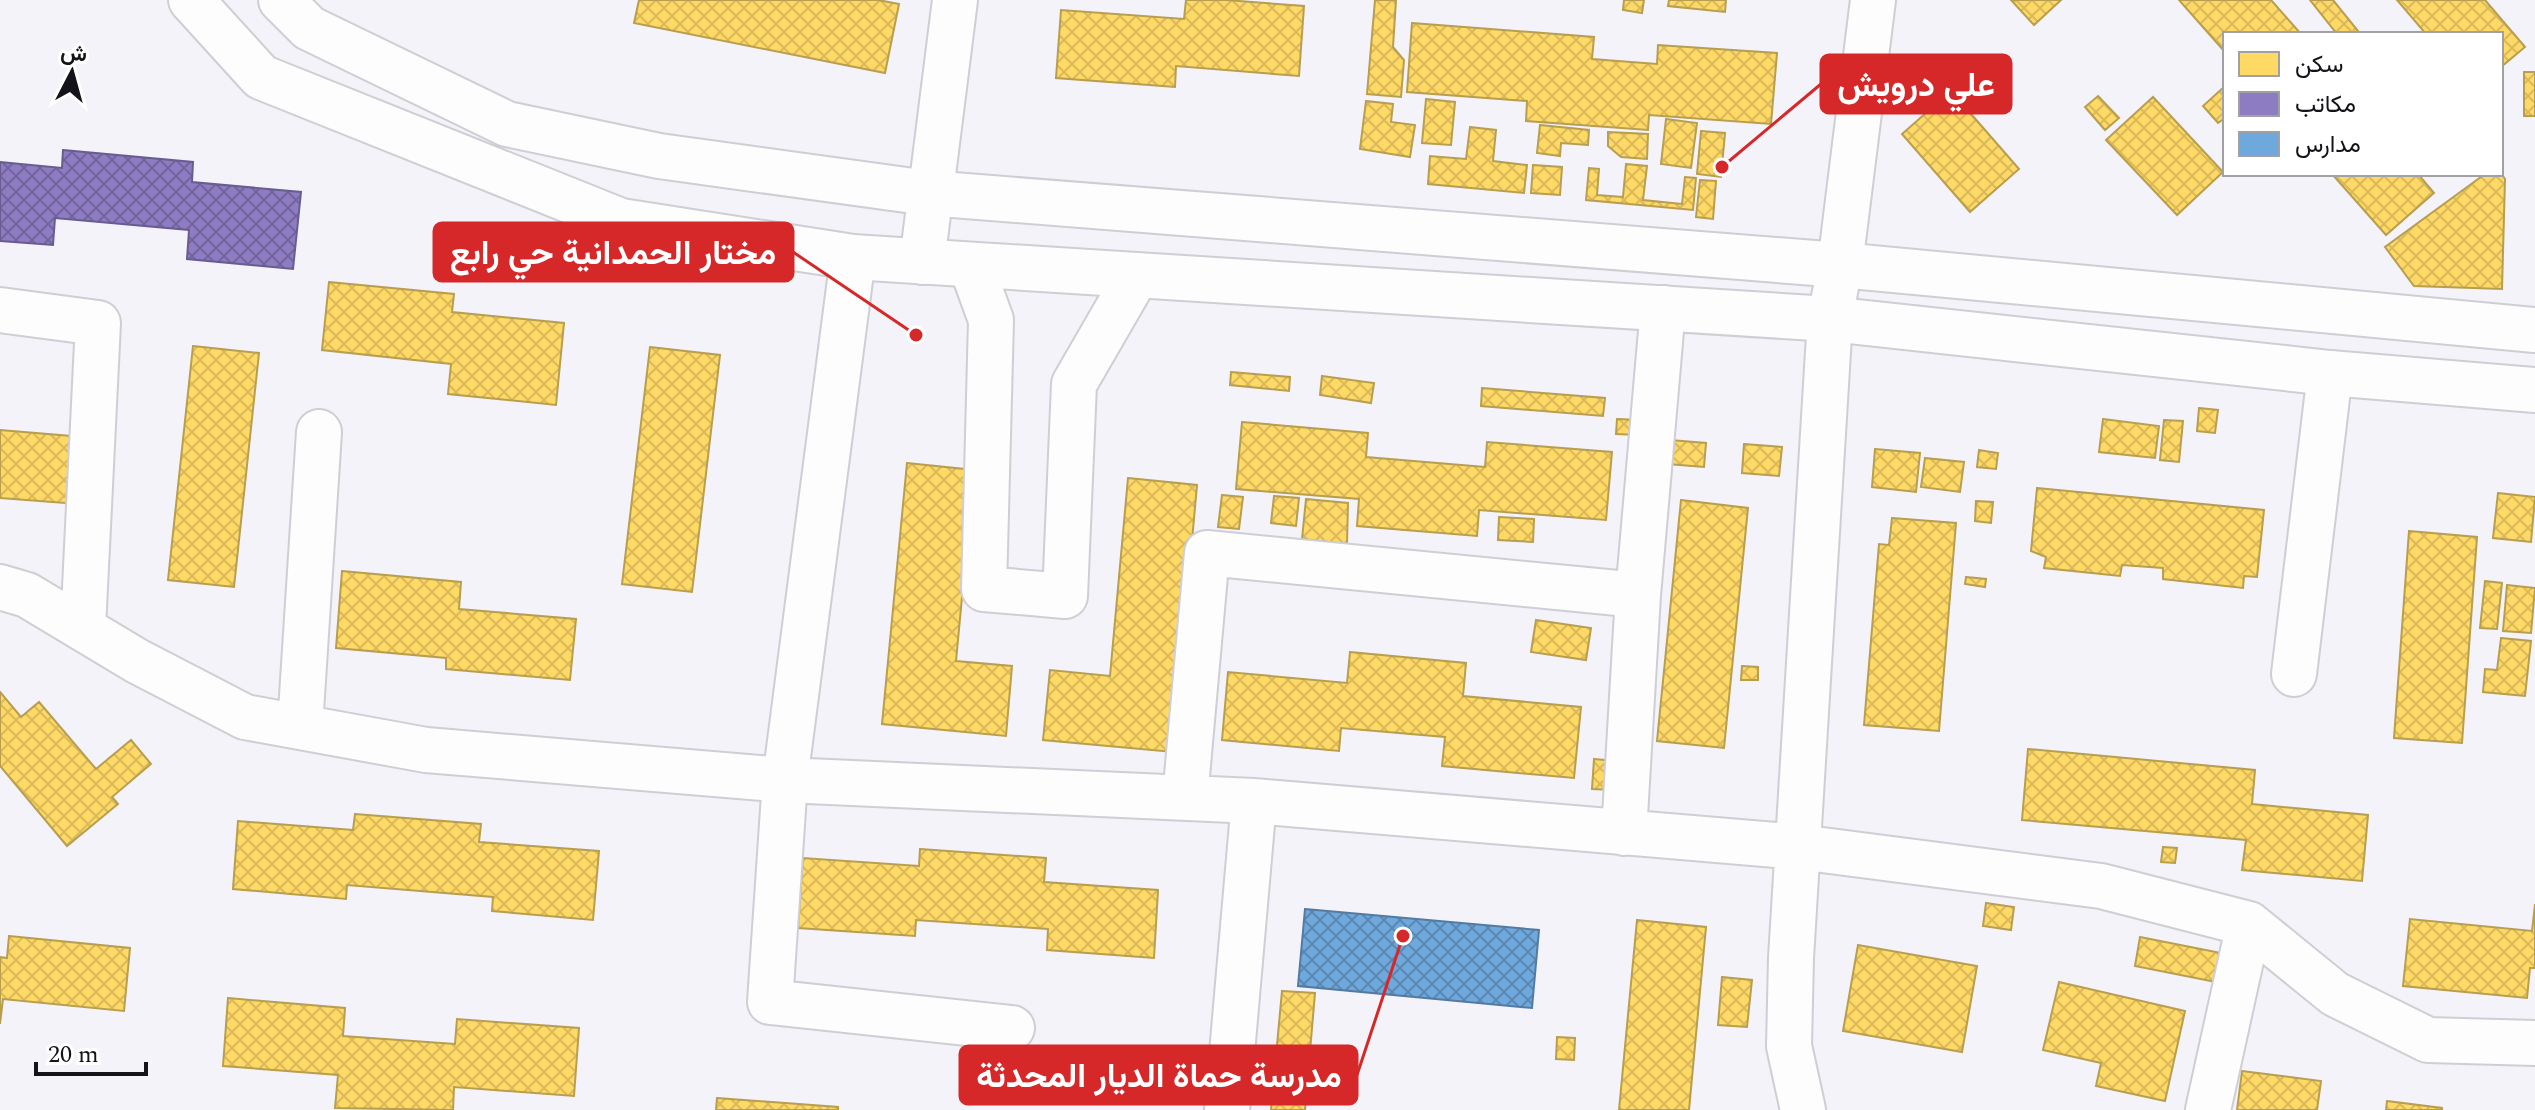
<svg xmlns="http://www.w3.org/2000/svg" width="2535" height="1110" viewBox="0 0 2535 1110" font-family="Spectral,Vazirmatn,serif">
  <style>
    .homes { fill: url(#homes-cross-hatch); stroke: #b89e4f; stroke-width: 2 }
    .offices { fill: url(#offices-cross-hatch); stroke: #695c90; stroke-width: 2 }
    .schools { fill: url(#schools-cross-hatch); stroke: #537ba2; stroke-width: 2 }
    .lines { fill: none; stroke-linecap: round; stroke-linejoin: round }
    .minor-casing { stroke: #ceced4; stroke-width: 48 }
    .secondary-casing { stroke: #ceced4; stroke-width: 48 }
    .minor { stroke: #fdfdfe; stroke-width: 44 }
    .secondary { stroke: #fdfdfe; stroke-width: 44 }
    .leader { fill: none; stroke: #d62828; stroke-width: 3 }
    .callout-dot { fill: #d62828; stroke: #fff; stroke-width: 3 }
    .callout { fill: #d62828; stroke: #d62828; stroke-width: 3 }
    .callout-label { font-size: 34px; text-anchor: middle; font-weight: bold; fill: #fff }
  </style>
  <defs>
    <pattern id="homes-cross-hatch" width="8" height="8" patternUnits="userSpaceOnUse" patternTransform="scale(2)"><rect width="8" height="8" fill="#ffd966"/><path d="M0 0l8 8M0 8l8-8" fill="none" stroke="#dab958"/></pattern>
    <pattern id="offices-cross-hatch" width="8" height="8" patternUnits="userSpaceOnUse" patternTransform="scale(2)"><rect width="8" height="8" fill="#8e7cc3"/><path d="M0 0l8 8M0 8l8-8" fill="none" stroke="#73649e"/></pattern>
    <pattern id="schools-cross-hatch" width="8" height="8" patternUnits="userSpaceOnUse" patternTransform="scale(2)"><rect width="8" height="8" fill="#6fa8dc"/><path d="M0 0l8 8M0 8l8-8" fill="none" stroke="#5a88b2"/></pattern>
  </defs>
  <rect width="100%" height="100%" fill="#f3f3f9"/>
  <!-- homes -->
  <path class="homes" d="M 639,0 L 878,0 L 899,4 L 885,73 L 634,23 Z
    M 1186,0 L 1226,0 L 1304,6 L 1299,76 L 1176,66 L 1175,87 L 1056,78 L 1061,10 L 1184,19 Z
    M 1375,0 L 1396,0 L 1393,47 L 1404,60 L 1401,97 L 1367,94 Z
    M 1624,0 L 1644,0 L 1642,13 L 1623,10 Z
    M 1669,0 L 1726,0 L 1725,12 L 1668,6 Z
    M 2011,0 L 2061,0 L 2034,25 Z
    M 2179,0 L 2271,0 L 2301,34 L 2225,34 L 2225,52 Z
    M 2310,0 L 2333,0 L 2358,31 L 2355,34 L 2337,34 Z
    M 2397,0 L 2485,0 L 2525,47 L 2501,67 L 2501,34 L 2426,34 Z
    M 1412,23 L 1594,37 L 1592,59 L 1657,64 L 1658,45 L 1777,53 L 1771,124 L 1649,115 L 1648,130 L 1526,121 L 1527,101 L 1407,92 Z
    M 2524,72 L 2535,72 L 2535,116 L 2524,116 Z
    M 2224,87 L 2225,118 L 2218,123 L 2203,106 Z
    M 1951,91 L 2019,169 L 1970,212 L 1902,134 Z
    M 2098,96 L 2119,118 L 2105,130 L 2085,107 Z
    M 2153,97 L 2223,172 L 2177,215 L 2106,140 Z
    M 1426,99 L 1455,102 L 1451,145 L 1422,143 Z
    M 1366,101 L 1393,104 L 1391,122 L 1415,125 L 1410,157 L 1360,149 Z
    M 1666,119 L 1697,123 L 1691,168 L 1661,164 Z
    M 1540,125 L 1589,130 L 1588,145 L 1561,143 L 1560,156 L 1537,153 Z
    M 1470,127 L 1496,130 L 1493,161 L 1527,165 L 1524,193 L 1428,184 L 1430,156 L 1466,159 Z
    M 1701,131 L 1725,133 L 1721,177 L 1697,174 Z
    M 1608,132 L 1648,134 L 1647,159 L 1621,157 L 1608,146 Z
    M 1626,164 L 1647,166 L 1643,200 L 1682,204 L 1685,177 L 1696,178 L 1693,210 L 1586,200 L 1589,168 L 1599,169 L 1597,195 L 1623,197 Z
    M 1533,165 L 1562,167 L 1560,195 L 1531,193 Z
    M 2501,173 L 2505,179 L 2502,289 L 2414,286 L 2385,247 L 2485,174 Z
    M 2332,174 L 2418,174 L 2434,193 L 2386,235 Z
    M 1700,180 L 1716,181 L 1713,219 L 1696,217 Z
    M 329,282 L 454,294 L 452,312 L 564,323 L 556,405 L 448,394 L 451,364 L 322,350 Z
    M 193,346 L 259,353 L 234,587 L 168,580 Z
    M 650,347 L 720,355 L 692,592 L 622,584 Z
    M 1231,372 L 1290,377 L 1289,391 L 1230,385 Z
    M 1322,376 L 1374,383 L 1371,403 L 1320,395 Z
    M 1482,388 L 1605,398 L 1603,416 L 1481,406 Z
    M 2199,408 L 2218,410 L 2215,433 L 2197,431 Z
    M 1617,419 L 1640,420 L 1639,435 L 1616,434 Z
    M 2103,419 L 2159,426 L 2155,458 L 2099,452 Z
    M 2164,420 L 2183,421 L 2179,462 L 2160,460 Z
    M 1242,422 L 1368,433 L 1366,457 L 1485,467 L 1487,442 L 1612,452 L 1606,520 L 1479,510 L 1477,536 L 1357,526 L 1359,499 L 1236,489 Z
    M 0,430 L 83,437 L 78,504 L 0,498 Z
    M 1670,440 L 1706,443 L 1704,467 L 1668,464 Z
    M 1744,444 L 1782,447 L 1779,476 L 1742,473 Z
    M 1875,449 L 1920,453 L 1916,492 L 1872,487 Z
    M 1979,450 L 1998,453 L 1996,469 L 1977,467 Z
    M 1925,458 L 1964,462 L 1960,492 L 1921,487 Z
    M 907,463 L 974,470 L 956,661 L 1012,666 L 1006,736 L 882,724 Z
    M 1128,478 L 1197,485 L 1173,752 L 1043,740 L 1050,670 L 1110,676 Z
    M 2037,488 L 2264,510 L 2257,577 L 2244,576 L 2243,588 L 2163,579 L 2163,568 L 2122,565 L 2120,576 L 2044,568 L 2046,557 L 2031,551 Z
    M 2498,493 L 2535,497 L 2531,542 L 2493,538 Z
    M 1222,495 L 1243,497 L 1239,529 L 1218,527 Z
    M 1274,496 L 1299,498 L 1296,526 L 1271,523 Z
    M 1306,499 L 1348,503 L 1347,544 L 1302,539 Z
    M 1681,500 L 1748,508 L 1724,748 L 1657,741 Z
    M 1976,501 L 1993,502 L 1991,523 L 1975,521 Z
    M 1499,517 L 1534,519 L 1533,542 L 1498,540 Z
    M 1892,518 L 1956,523 L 1939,731 L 1864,725 L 1879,544 L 1889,545 Z
    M 2409,531 L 2477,537 L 2462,743 L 2394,738 Z
    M 342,571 L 461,582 L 459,609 L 576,619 L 570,680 L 446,669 L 446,658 L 336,648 Z
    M 1966,577 L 1986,579 L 1985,587 L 1965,584 Z
    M 2485,581 L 2502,583 L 2497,629 L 2480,628 Z
    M 2507,585 L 2535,588 L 2531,633 L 2503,631 Z
    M 1536,620 L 1591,628 L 1586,660 L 1531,652 Z
    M 2501,638 L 2531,641 L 2525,696 L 2483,692 L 2485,669 L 2497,670 Z
    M 1350,652 L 1466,663 L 1463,696 L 1581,707 L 1574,778 L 1442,766 L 1445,737 L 1341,728 L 1339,751 L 1222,740 L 1228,672 L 1347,683 Z
    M 1742,666 L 1758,667 L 1758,680 L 1741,680 Z
    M 0,692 L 21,717 L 39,702 L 96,769 L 131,740 L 151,764 L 112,797 L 118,804 L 67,846 L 0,766 Z
    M 2028,749 L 2255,770 L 2252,804 L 2368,815 L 2362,881 L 2242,870 L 2246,840 L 2022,820 Z
    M 1594,759 L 1615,761 L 1613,790 L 1592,789 Z
    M 355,814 L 481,824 L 479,842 L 599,851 L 593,920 L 492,911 L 493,897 L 347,885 L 346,899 L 233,889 L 238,821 L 353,830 Z
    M 2163,847 L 2177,848 L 2175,863 L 2161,862 Z
    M 920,849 L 1046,858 L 1044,882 L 1158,890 L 1154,958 L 1047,950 L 1048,929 L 916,920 L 915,936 L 798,928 L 803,858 L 919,866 Z
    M 1986,903 L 2014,907 L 2011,930 L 1983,926 Z
    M 2535,904 L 2535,968 L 2530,968 L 2527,998 L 2403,986 L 2410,919 L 2532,931 Z
    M 1637,920 L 1706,927 L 1689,1110 L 1619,1110 Z
    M 9,936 L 130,948 L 124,1011 L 3,999 L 0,1024 L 0,957 L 7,958 Z
    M 2140,937 L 2221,953 L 2216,982 L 2135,966 Z
    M 1858,945 L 1977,966 L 1962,1052 L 1843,1031 Z
    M 1722,977 L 1752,980 L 1747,1027 L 1718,1025 Z
    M 2059,982 L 2185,1011 L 2165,1101 L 2096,1086 L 2101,1063 L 2043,1050 Z
    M 1282,991 L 1315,993 L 1305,1110 L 1271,1110 Z
    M 228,998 L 345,1008 L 343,1036 L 455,1044 L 457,1019 L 579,1028 L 574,1096 L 454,1087 L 453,1110 L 335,1108 L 338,1075 L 223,1066 Z
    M 1557,1037 L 1575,1038 L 1574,1060 L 1556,1059 Z
    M 2242,1071 L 2321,1081 L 2317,1110 L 2237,1110 Z
    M 717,1098 L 838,1107 L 838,1110 L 716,1110 Z
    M 2387,1101 L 2442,1108 L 2442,1110 L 2386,1110 Z"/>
  <!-- offices -->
  <path class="offices" d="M 63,150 L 193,162 L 192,182 L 301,192 L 293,269 L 187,259 L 189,230 L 55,218 L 53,245 L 0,241 L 0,162 L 62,168 Z"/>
  <!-- schools -->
  <path class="schools" d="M 1305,909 L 1539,930 L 1532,1008 L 1298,986 Z"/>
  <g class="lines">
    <defs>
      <path id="minor" d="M 853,257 L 785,780 L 770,1002 L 1012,1028
        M 922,262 L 955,0
        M 971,265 L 991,320 L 984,589 L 1065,596 L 1074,384 L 1137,275
        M 0,310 L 98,323 L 83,628
        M 0,587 L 27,595 L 137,661 L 245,717 L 426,750 L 785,780 L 1254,801 L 1799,847 L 2101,886 L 2249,924 L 2335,994 L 2428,1040 L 2535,1043
        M 1638,595 L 1663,308
        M 2294,674 L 2330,373
        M 300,727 L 319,432
        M 1185,798 L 1207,553 L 1638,595 L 1624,833
        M 1227,1110 L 1254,801
        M 1803,1110 L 1789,1046 L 1791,958 L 1830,319 L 1840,265 L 1873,0
        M 2208,1110 L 2249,924"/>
      <path id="secondary" d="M 191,0 L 261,77 L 621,221 L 853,257 L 1830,319 L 2330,373 L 2535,390
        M 281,0 L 309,28 L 507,124 L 659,156 L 928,193 L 1840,265 L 2535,330"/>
    </defs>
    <!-- minor casing -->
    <use href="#minor" class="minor-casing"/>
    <!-- secondary casing -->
    <use href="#secondary" class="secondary-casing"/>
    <!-- minor -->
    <use href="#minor" class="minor"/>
    <!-- secondary -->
    <use href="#secondary" class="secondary"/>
  </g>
  <!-- callouts -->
  <path class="leader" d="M1722 167L1821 84M916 335L793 252M1403 936L1357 1075"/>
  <g class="callout-dot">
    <circle cx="1722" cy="167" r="8"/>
    <circle cx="916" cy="335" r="8"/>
    <circle cx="1403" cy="936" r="8"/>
  </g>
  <g class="callout">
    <rect x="1821" y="55" width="190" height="58" rx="8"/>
    <rect x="434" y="223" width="359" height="58" rx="8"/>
    <rect x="960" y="1046" width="397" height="58" rx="8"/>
  </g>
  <g class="callout-label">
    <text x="1916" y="96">علي درويش</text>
    <text x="613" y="264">مختار الحمدانية حي رابع</text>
    <text x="1159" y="1087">مدرسة حماة الديار المحدثة</text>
  </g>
  <!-- legend -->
  <rect x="2223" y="32" width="280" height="144" fill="#ffffff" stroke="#a1a1a3" stroke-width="2"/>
  <rect x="2239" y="52" width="40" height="24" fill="#ffd966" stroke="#a1a1a3" stroke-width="2"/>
  <text x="2295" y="72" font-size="24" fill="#131319">سكن</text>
  <rect x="2239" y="92" width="40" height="24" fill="#8e7cc3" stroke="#a1a1a3" stroke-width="2"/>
  <text x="2295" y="112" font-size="24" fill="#131319">مكاتب</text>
  <rect x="2239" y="132" width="40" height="24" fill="#6fa8dc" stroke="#a1a1a3" stroke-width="2"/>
  <text x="2295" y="152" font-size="24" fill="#131319">مدارس</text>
  <!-- north arrow -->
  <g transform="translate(72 72) rotate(6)" stroke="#ffffff" stroke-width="6" paint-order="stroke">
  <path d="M0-6L14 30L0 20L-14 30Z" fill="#131319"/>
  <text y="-12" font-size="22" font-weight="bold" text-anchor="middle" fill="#131319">ش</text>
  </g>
  <!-- scale -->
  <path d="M36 1062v12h110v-12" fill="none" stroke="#131319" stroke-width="4"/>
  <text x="48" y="1062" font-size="24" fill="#131319" stroke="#ffffff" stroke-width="6" paint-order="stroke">20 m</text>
</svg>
